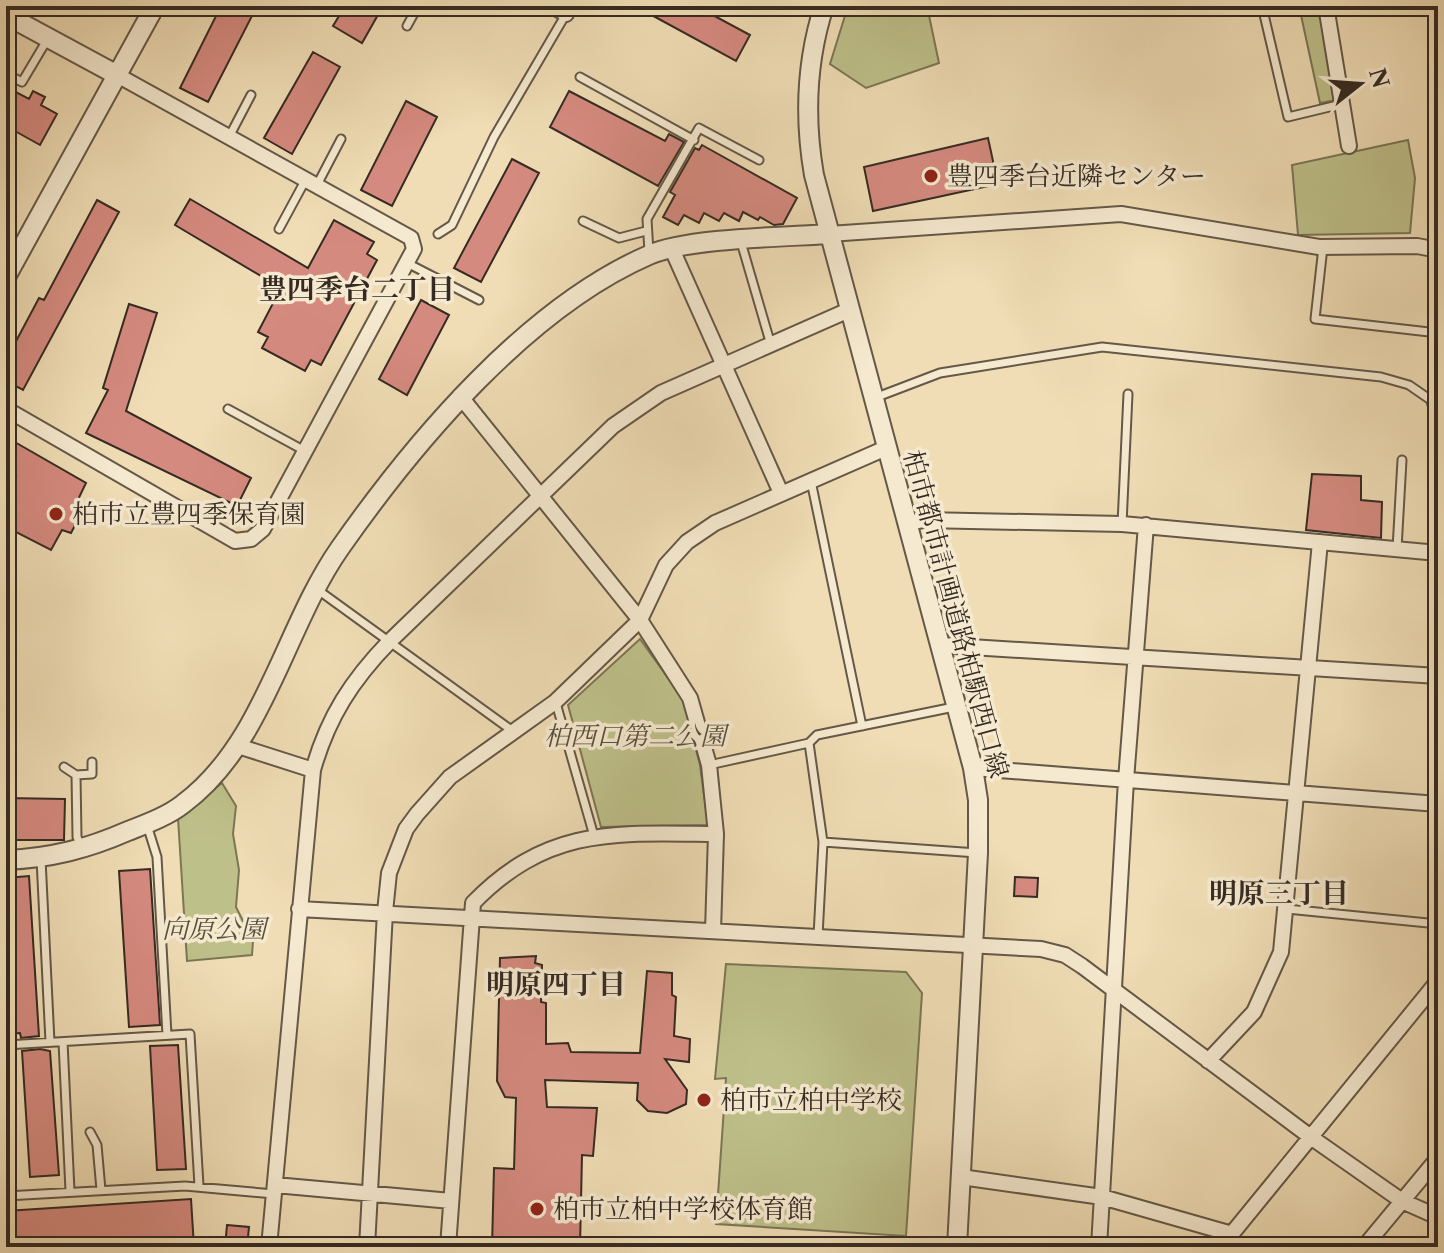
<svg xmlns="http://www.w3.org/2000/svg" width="1444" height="1253" viewBox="0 0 1444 1253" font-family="'Libre Caslon Text','Noto Serif JP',serif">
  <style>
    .green { fill: #bec08a; stroke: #7a7656; stroke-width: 2 }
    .building { fill: #d58a7f; stroke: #352b23; stroke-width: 2 }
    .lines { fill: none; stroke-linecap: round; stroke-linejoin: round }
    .service-casing { stroke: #645848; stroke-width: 11 }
    .minor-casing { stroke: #645848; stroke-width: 18 }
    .tertiary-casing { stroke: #645848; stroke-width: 22 }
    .service { stroke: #f5e9cf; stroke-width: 7 }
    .minor { stroke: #f5e9cf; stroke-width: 14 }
    .tertiary { stroke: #f5e9cf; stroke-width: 18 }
    .poi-dot { fill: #8f2418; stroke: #f5e9cf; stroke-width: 3 }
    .labels { text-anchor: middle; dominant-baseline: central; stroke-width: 7; stroke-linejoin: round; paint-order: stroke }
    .poi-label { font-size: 26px; fill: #352b23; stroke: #f5e9cf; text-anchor: start }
    .street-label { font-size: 26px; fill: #352b23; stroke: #f5e9cf }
    .park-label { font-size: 26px; font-style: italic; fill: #57503d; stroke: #f5e9cf }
    .neighbourhood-label { font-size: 28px; font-weight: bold; fill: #352b23; stroke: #f5e9cf }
  </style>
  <rect width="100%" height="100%" fill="#f0ddb5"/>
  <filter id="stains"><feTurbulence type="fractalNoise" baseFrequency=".0025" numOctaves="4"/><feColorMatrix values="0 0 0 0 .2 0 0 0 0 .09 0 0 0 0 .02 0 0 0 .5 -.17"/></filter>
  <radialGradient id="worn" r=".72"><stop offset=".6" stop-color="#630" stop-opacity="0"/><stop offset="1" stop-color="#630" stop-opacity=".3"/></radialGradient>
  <!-- green -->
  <path class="green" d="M 848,6 L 927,6 L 939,63 L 866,88 L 830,64 Z
    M 1299,6 L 1321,6 L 1337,100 L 1320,103 Z
    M 1408,140 L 1415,178 L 1410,233 L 1298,235 L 1292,165 Z
    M 640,639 L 683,699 L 700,765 L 708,825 L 601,827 L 568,705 Z
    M 222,783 L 236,806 L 233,834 L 239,870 L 236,907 L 253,941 L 252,955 L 187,961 L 178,818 Z
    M 726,964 L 906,972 L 922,993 L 906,1236 L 716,1224 L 726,1078 L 715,1079 Z"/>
  <!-- building -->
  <path class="building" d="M 221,6 L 243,6 L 254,12 L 208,102 L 180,88 Z
    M 345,6 L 383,6 L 362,43 L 333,26 Z
    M 635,6 L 696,6 L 750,35 L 736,61 Z
    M 313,52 L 340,67 L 292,154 L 264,138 Z
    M 6,87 L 29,99 L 33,91 L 45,97 L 41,105 L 57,114 L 40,145 L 6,126 Z
    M 569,91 L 665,141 L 669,134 L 684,142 L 658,186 L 550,127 Z
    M 406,101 L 437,117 L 392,206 L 361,190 Z
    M 988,138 L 998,184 L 873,211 L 864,167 Z
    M 702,145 L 797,198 L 783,224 L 774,225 L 760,217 L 758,220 L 743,212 L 739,221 L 724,213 L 719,221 L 704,213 L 699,223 L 684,215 L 678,225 L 663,217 L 675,195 L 670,192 L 695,148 L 699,150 Z
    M 512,159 L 539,173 L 481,282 L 454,268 Z
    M 190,199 L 308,268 L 334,220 L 374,242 L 367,254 L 377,260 L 321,365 L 311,360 L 305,371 L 262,348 L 268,337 L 258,332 L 281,288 L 175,225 Z
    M 97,200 L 119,212 L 23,390 L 6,381 L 6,360 L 39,298 L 44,300 Z
    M 421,300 L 449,315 L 407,395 L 379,379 Z
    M 129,304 L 157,313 L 126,411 L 251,478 L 237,506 L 86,433 L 108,390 L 103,388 Z
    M 6,437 L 86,483 L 74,508 L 82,512 L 71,533 L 62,530 L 51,550 L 6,527 L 6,492 L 16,477 L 6,472 Z
    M 1312,474 L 1361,476 L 1361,500 L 1382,502 L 1381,538 L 1306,530 Z
    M 6,798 L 65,799 L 64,840 L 6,840 Z
    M 150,869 L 160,1025 L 129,1027 L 119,871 Z
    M 29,876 L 39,1036 L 21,1038 L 20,1033 L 8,1034 L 6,878 Z
    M 1015,877 L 1038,878 L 1037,897 L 1014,896 Z
    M 536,956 L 535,963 L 542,965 L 541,1002 L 546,1003 L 546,1044 L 568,1043 L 571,1052 L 640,1053 L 647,971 L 672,973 L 672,995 L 676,997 L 674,1036 L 690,1039 L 689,1062 L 665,1059 L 687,1090 L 686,1104 L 667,1113 L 648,1111 L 637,1100 L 638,1083 L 545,1080 L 547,1107 L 597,1108 L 593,1156 L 582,1155 L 580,1247 L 492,1247 L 494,1168 L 514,1169 L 516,1098 L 505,1097 L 497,1081 L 500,958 Z
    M 178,1045 L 186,1169 L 157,1170 L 150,1046 Z
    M 40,1049 L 50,1051 L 59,1175 L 30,1177 L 22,1051 Z
    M 191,1199 L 194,1247 L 6,1247 L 6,1211 Z
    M 227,1225 L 249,1227 L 247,1247 L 225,1247 Z"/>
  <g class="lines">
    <defs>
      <path id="service" d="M 1262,6 L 1288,117 L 1342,104
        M 407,26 L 418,6
        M 6,74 L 22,82 L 47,40
        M 580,77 L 694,140
        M 229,137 L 251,95
        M 317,185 L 341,139
        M 583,221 L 619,238 L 646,231
        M 279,229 L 306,179
        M 438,234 L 452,225 L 494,137 L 566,14
        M 741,242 L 771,345
        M 1323,247 L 1315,319 L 1438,333
        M 649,252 L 647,219 L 699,128 L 759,160
        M 407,263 L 479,300
        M 877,397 L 940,373 L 1102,347 L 1381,377 L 1409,385 L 1435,403
        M 228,409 L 305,451
        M 811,481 L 862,726
        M 1122,524 L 1128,394
        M 1397,549 L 1402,460
        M 318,590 L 514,732
        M 556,703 L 594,836
        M 809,743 L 823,842 L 818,936
        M 709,765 L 809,743 L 817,735 L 954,707
        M 64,767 L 76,775 L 77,837 L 82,848
        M 76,775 L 92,774 L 92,762
        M 147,825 L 157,857 L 167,1035
        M 823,842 L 977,853
        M 41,859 L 50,1042
        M 1287,909 L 1438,924
        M 63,1042 L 70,1191
        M 6,1045 L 190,1034 L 199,1186
        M 90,1132 L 97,1145 L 101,1190
        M 6,1196 L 185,1186 L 274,1194"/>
      <path id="minor" d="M 552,6 L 566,14
        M 1326,6 L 1349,146
        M 829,234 L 1121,214 L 1319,247 L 1417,246 L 1438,250
        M 671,247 L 781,493
        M 460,396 L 640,620 L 690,698 L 709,765 L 716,834 L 713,931
        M 1435,403 L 1438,406
        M 6,409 L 235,541 L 251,539 L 263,529 L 414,249 L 411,238 L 117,75
        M 906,524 L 923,520 L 1122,524 L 1438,553
        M 939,645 L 1438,676
        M 235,745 L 313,770
        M 973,768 L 1438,804
        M 299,909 L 1041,949 L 1065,955 L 1082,966 L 1312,1138 L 1402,1201 L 1438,1217
        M 1208,1061 L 1254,1012 L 1281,952 L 1320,542
        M 961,1177 L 1102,1197 L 1232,1234
        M 275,1185 L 451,1201
        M 269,1247 L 313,770 C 328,717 352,680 390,641 L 613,426 L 661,393 L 849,310
        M 367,1247 L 385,912 L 389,873 L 406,829 L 417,814 L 450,777 L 555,702 L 640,620 L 666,565 L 687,542 L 715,523 L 886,448
        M 448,1247 L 473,903 C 548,826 616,833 716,834
        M 1099,1247 L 1126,780 L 1146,525
        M 1221,1247 L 1438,981
        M 1364,1247 L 1438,1158"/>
      <path id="tertiary" d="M 824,6 C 806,62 804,117 814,175 L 973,768 L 978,800 L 978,853 L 957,1247
        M 6,15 L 117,75
        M 6,277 L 155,6
        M 6,860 C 51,858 87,849 128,831 C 146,824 168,816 183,804 C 265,743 284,628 340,548 C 415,441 527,308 649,255 C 687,238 784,237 829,234"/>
    </defs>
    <!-- service casing -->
    <use href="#service" class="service-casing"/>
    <!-- minor casing -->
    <use href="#minor" class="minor-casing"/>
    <!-- tertiary casing -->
    <use href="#tertiary" class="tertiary-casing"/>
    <!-- service -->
    <use href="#service" class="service"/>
    <!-- minor -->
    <use href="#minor" class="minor"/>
    <!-- tertiary -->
    <use href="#tertiary" class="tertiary"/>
  </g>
  <!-- markers -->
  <g class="poi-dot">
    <circle cx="931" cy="176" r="8"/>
    <circle cx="56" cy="514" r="8"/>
    <circle cx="704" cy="1100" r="8"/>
    <circle cx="537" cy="1209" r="8"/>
  </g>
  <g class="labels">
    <!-- poi labels -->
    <g class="poi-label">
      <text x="947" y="176">豊四季台近隣センター</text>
      <text x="72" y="514">柏市立豊四季保育園</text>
      <text x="720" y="1100">柏市立柏中学校</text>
      <text x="553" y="1209">柏市立柏中学校体育館</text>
    </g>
    <!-- street labels -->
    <g class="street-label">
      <text transform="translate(956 614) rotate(75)">柏市都市計画道路柏駅西口線</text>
    </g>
    <!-- park labels -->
    <g class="park-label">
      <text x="635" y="736">柏西口第二公園</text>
      <text x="214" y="929">向原公園</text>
    </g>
    <!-- neighbourhood labels -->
    <g class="neighbourhood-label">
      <text x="357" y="289">豊四季台二丁目</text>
      <text x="1279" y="893">明原三丁目</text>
      <text x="556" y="984">明原四丁目</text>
    </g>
  </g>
  <!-- margin -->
  <rect width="1444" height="1253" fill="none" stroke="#f0ddb5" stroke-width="32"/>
  <rect x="8" y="8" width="1428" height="1237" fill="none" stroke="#352b23" stroke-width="4"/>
  <rect x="16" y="16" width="1412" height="1221" fill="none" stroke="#352b23" stroke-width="2"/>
  <!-- north arrow -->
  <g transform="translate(1360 84) rotate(73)" stroke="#f5e9cf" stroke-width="6" paint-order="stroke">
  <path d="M0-6L14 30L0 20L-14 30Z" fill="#352b23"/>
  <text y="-12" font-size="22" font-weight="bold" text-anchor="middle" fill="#352b23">N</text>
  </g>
  <rect width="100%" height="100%" filter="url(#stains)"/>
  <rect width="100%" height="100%" fill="url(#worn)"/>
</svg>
